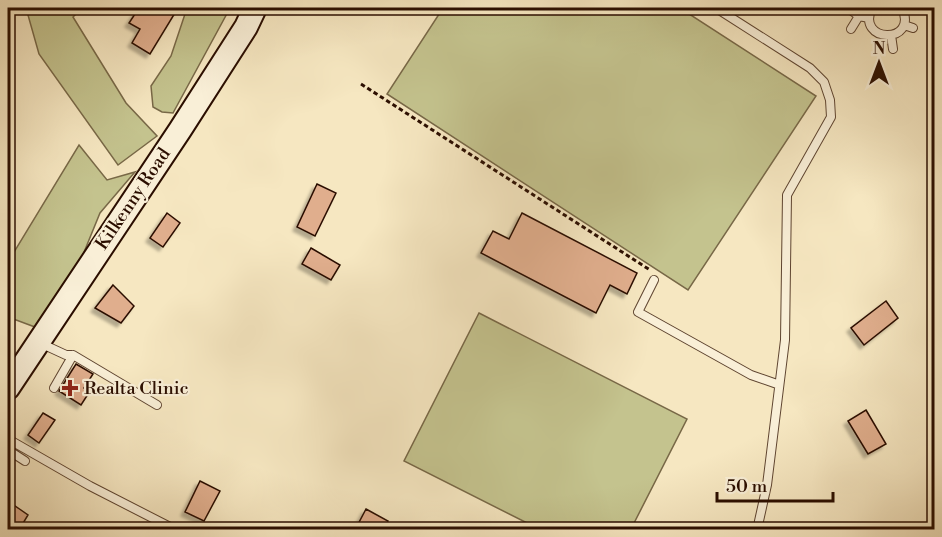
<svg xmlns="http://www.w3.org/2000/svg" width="942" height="537" viewBox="0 0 942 537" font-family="'Libre Bodoni',serif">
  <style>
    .green { fill: #c4c38e; stroke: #786847; stroke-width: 1.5 }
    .building { fill: #e0ae8d; stroke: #2b0e00; stroke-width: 1.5; filter: url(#shadow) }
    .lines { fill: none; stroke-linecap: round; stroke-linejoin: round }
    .service-casing { stroke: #5e4430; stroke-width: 10 }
    .secondary-casing { stroke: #2b0e00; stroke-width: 26 }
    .path { stroke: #2b0e00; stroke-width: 3; stroke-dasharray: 4.5 3; stroke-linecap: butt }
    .service { stroke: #f9efd7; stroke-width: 8 }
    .secondary { stroke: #f9efd7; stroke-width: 22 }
    .poi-dot { fill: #8f2418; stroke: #f9efd7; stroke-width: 2 }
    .labels { text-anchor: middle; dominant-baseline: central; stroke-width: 4.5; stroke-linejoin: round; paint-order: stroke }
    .street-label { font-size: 18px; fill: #2b0e00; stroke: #f9efd7 }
    .poi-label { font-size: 18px; fill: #2b0e00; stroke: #f9efd7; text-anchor: start }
  </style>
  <defs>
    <filter id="shadow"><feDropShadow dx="-4" dy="4" stdDeviation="1.5" flood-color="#0004"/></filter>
  </defs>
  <rect width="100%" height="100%" fill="#f6e7c1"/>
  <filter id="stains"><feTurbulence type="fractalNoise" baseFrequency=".00333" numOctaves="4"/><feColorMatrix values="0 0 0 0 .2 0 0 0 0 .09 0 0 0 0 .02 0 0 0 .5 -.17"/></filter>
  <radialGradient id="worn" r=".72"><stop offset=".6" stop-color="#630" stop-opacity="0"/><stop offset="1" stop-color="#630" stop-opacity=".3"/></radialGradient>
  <!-- green -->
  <path class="green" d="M 26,8 L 82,8 L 73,17 L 126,103 L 157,136 L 118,165 L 39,54 Z
    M 187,8 L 230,8 L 173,113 L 162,112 L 153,107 L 151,86 L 171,56 Z
    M 443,8 L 680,8 L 816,96 L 688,290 L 387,94 Z
    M 79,145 L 107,180 L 135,172 L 100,213 L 80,262 L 35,327 L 8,317 L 8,262 Z
    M 479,313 L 687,419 L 631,529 L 539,529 L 404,461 Z"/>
  <!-- building -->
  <path class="building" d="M 139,8 L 150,12 L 153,8 L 178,8 L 150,54 L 132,43 L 140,29 L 129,23 Z
    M 317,184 L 336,193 L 315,236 L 297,227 Z
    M 167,213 L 180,223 L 163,247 L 150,238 Z
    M 522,213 L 637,273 L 627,294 L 610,285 L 596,313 L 481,253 L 493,231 L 509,239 Z
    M 311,248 L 340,265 L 331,280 L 302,264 Z
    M 113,285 L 134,306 L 121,323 L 95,308 Z
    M 886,301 L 898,318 L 864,345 L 851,328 Z
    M 76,364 L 93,374 L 84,388 L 90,391 L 81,405 L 59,391 Z
    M 866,410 L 886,444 L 868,454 L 848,421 Z
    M 43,413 L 55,420 L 39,443 L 28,435 Z
    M 200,481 L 220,491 L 204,521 L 185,512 Z
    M 8,501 L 28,515 L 19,530 L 8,526 Z
    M 366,509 L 388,521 L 383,530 L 355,530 Z"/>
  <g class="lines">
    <defs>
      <path id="service" d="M 716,8 L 810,68 L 824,82 L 830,100 L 831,117 L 787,195 L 785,340 L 767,485 L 757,530
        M 848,8 L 859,16 L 869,18
        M 872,8 C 855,43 919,45 902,8
        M 904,25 L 913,28
        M 851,29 L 859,16
        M 891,35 L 893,49
        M 654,280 L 638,312 L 751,375 L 777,384
        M 40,343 L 66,355 L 73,355 L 157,405
        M 54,388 L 73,355
        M 8,439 L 90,486 L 176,530
        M 8,450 L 25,461"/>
      <path id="secondary" d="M 8,388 L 180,130 L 246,27 L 255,8"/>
    </defs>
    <!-- service casing -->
    <use href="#service" class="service-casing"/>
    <!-- secondary casing -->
    <use href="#secondary" class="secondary-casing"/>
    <!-- path -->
    <path class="path" d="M 361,84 L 650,270"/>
    <!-- service -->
    <use href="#service" class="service"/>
    <!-- secondary -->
    <use href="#secondary" class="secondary"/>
  </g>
  <!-- markers -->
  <path class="poi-dot" d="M67 379h6v6h6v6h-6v6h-6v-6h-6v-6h6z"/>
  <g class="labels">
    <!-- street labels -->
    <g class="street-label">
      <text transform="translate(133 199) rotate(-56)">Kilkenny Road</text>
    </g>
    <!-- poi labels -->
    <g class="poi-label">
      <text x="84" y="388">Realta Clinic</text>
    </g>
  </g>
  <!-- margin -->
  <rect width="942" height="537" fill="none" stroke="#f6e7c1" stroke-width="30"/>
  <rect x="9" y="9" width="924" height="519" fill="none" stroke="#2b0e00" stroke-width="3"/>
  <rect x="15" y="15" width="912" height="507" fill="none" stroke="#2b0e00" stroke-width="1.5"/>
  <!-- north arrow -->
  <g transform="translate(879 63)" stroke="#f9efd7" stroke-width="4.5" paint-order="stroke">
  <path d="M0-4.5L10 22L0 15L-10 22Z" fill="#2b0e00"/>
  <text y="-9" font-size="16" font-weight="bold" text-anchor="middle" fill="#2b0e00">N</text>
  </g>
  <!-- scale -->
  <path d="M717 492v9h116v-9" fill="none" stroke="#2b0e00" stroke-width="3"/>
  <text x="726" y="492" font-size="18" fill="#2b0e00" stroke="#f9efd7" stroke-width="4.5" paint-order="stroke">50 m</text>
  <rect width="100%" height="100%" filter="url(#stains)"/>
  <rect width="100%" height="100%" fill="url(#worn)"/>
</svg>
